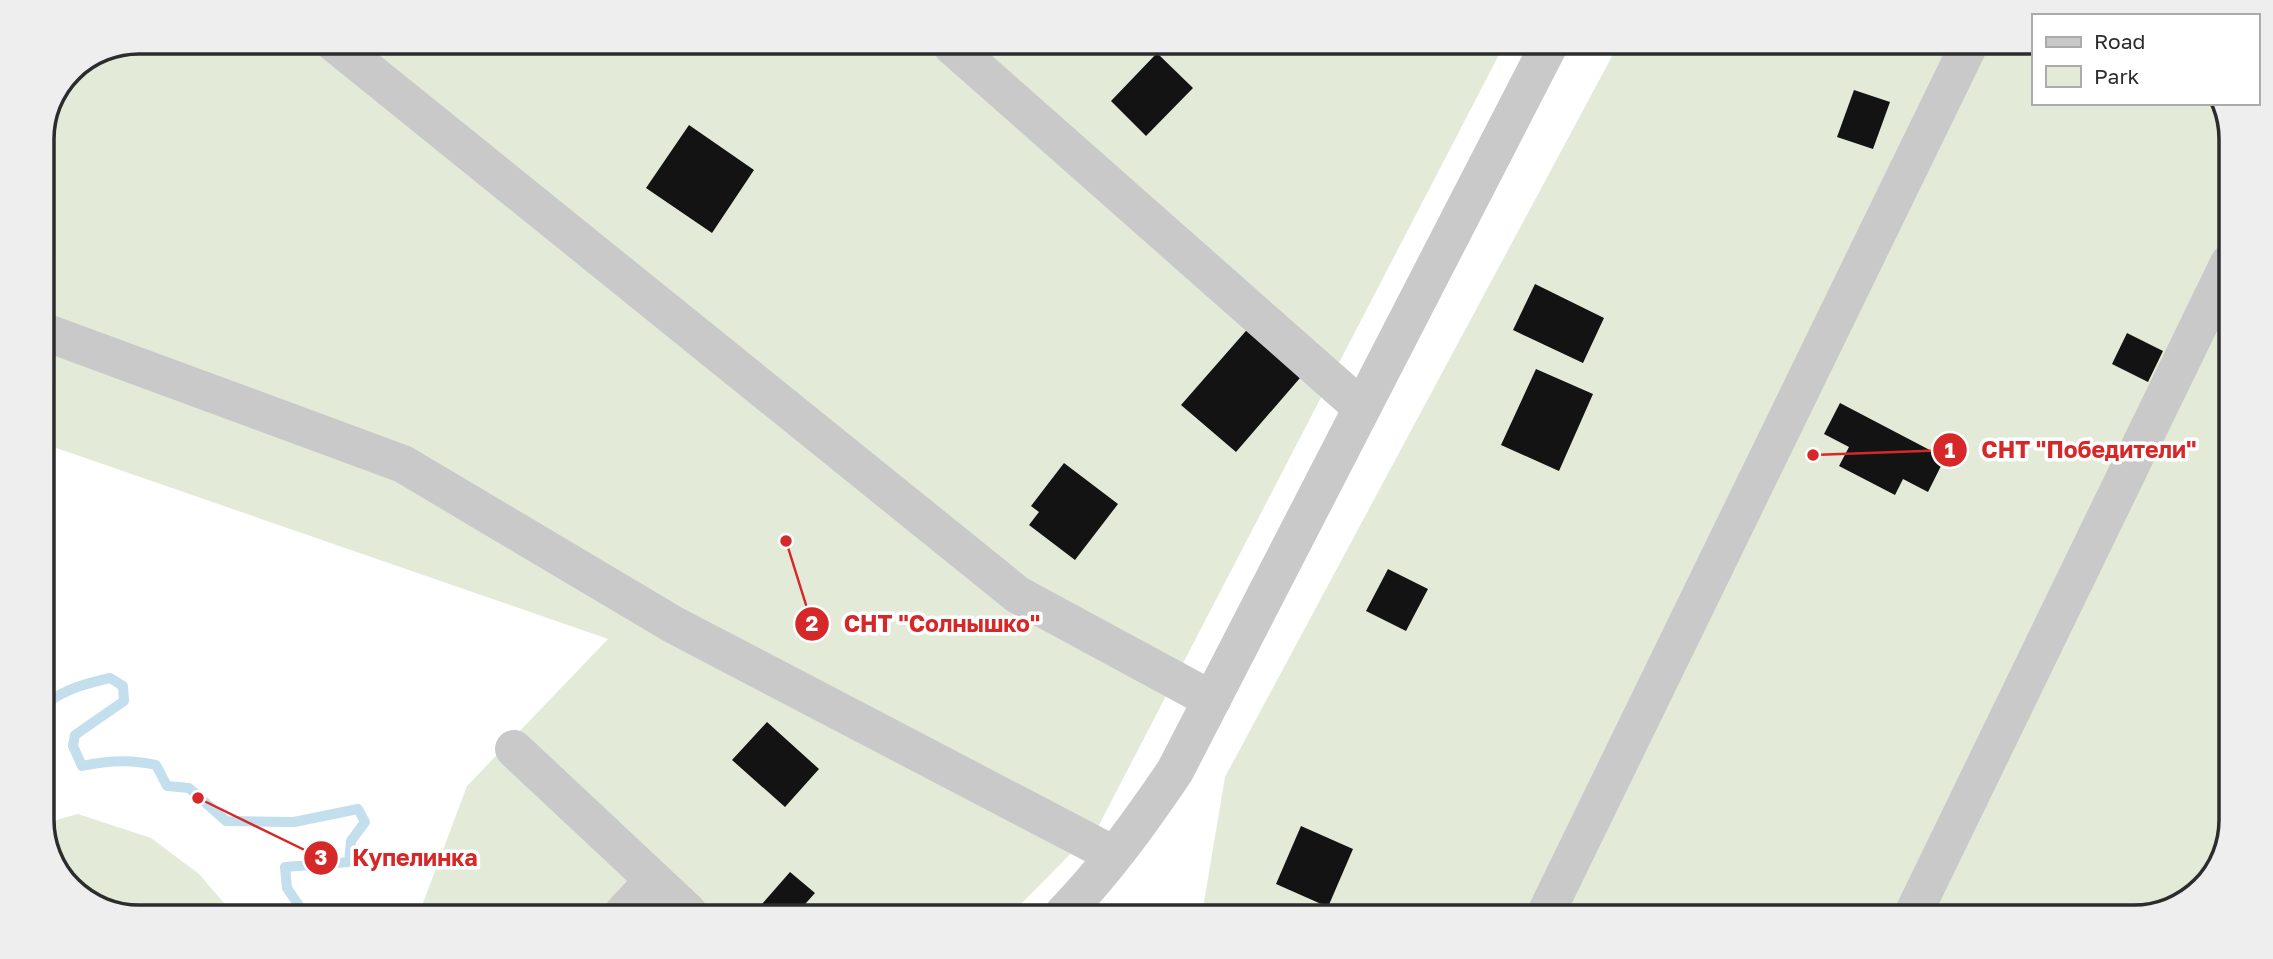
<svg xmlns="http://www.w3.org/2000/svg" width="2273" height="959" viewBox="0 0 2273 959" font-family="'Golos Text',sans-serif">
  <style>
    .green { fill: #e3ebd8 }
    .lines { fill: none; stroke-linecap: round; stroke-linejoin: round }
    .stream { stroke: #c3deec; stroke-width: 10 }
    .building { fill: #131313 }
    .minor { stroke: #c9c9c9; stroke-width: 38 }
    .rim { fill: none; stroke: #2c2c2c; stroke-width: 3.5 }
    .leader { fill: none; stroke: #d62828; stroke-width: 2.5 }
    .callout-dot { fill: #d62828; stroke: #fff; stroke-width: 2.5 }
    .mark-label { font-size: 21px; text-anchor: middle; font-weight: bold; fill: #fff }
    .callout-label { font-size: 23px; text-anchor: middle; font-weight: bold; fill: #d62828; stroke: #fff; stroke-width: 7; stroke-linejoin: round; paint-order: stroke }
  </style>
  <rect width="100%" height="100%" fill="#fff"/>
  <!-- green -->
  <path class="green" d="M 139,42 L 1503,47 L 1099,825 L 1012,913 L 420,911 L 467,786 L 608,639 L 42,443 L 42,133 L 71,70 Z
    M 1617,47 L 2033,49 L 2033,103 L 2220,103 L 2231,133 L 2224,857 L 2188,900 L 2134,917 L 1202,914 L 1225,777 Z
    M 78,814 L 151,838 L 199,874 L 230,910 L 102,910 L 62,879 L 42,826 L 42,824 Z"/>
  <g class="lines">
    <!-- stream -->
    <path class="stream" d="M 42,703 L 46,704 C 64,689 88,683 110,678 L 123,686 L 124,701 L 75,735 L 73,746 L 82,766 C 108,760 131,759 156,765 L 167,786 L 189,788 L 226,821 L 294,822 L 358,809 L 365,822 L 351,841 L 349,862 L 285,867 L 287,888 L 302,910"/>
  </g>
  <!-- building -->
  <path class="building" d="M 1157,53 L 1193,88 L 1146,136 L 1111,101 Z
    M 1854,90 L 1890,102 L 1873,149 L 1837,137 Z
    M 689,125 L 754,170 L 712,233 L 646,188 Z
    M 1535,284 L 1604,318 L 1583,363 L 1513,330 Z
    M 1252,324 L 1306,371 L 1236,452 L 1181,405 Z
    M 2127,333 L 2163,351 L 2148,382 L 2112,364 Z
    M 1536,369 L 1593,394 L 1559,471 L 1501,445 Z
    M 1840,403 L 1945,458 L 1928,492 L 1903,479 L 1895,495 L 1839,466 L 1849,447 L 1824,434 Z
    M 1064,463 L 1118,504 L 1075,560 L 1029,525 L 1039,512 L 1031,506 Z
    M 1388,569 L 1428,589 L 1406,631 L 1366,611 Z
    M 767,722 L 819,769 L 785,807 L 732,760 Z
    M 1301,826 L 1353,849 L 1328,907 L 1276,884 Z
    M 790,872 L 815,893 L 798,912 L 755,912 Z"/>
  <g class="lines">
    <!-- minor -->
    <path class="minor" d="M 334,43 L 1018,595 L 1212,700
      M 951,45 L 1362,408
      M 42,331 L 403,464 L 674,625 L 1114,855
      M 514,749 L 688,912
      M 624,912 L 654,880
      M 1064,913 C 1106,870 1141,821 1175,771 L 1548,47
      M 1545,915 L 1967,49
      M 1912,916 L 2229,263"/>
  </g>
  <!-- crop -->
  <path d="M0 0H2273V959H0ZM139 54H2134A85 85 0 0 1 2219 139V820A85 85 0 0 1 2134 905H139A85 85 0 0 1 54 820V139A85 85 0 0 1 139 54Z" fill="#eee" fill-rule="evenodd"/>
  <path class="rim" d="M139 54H2134A85 85 0 0 1 2219 139V820A85 85 0 0 1 2134 905H139A85 85 0 0 1 54 820V139A85 85 0 0 1 139 54Z"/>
  <!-- callouts -->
  <path class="leader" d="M1813 455L1950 450M786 541L812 624M198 798L321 858"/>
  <g class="callout-dot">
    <circle cx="1813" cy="455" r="7"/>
    <circle cx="786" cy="541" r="7"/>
    <circle cx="198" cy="798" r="7"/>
    <circle cx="1950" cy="450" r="18"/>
    <circle cx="812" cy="624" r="18"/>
    <circle cx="321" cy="858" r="18"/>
  </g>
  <g class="mark-label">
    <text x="1950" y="458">1</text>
    <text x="812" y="631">2</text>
    <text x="321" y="865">3</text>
  </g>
  <g class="callout-label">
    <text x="2089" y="458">СНТ "Победители"</text>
    <text x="942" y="632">СНТ "Солнышко"</text>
    <text x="415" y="866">Купелинка</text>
  </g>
  <!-- legend -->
  <rect x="2032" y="14" width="228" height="91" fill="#ffffff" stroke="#ababab" stroke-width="2"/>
  <rect x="2046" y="37" width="35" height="10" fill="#c9c9c9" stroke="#ababab" stroke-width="2"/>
  <text x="2094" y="49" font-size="21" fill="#2c2c2c">Road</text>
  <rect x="2046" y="66" width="35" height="21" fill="#e3ebd8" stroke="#ababab" stroke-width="2"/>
  <text x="2094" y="84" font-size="21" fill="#2c2c2c">Park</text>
</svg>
